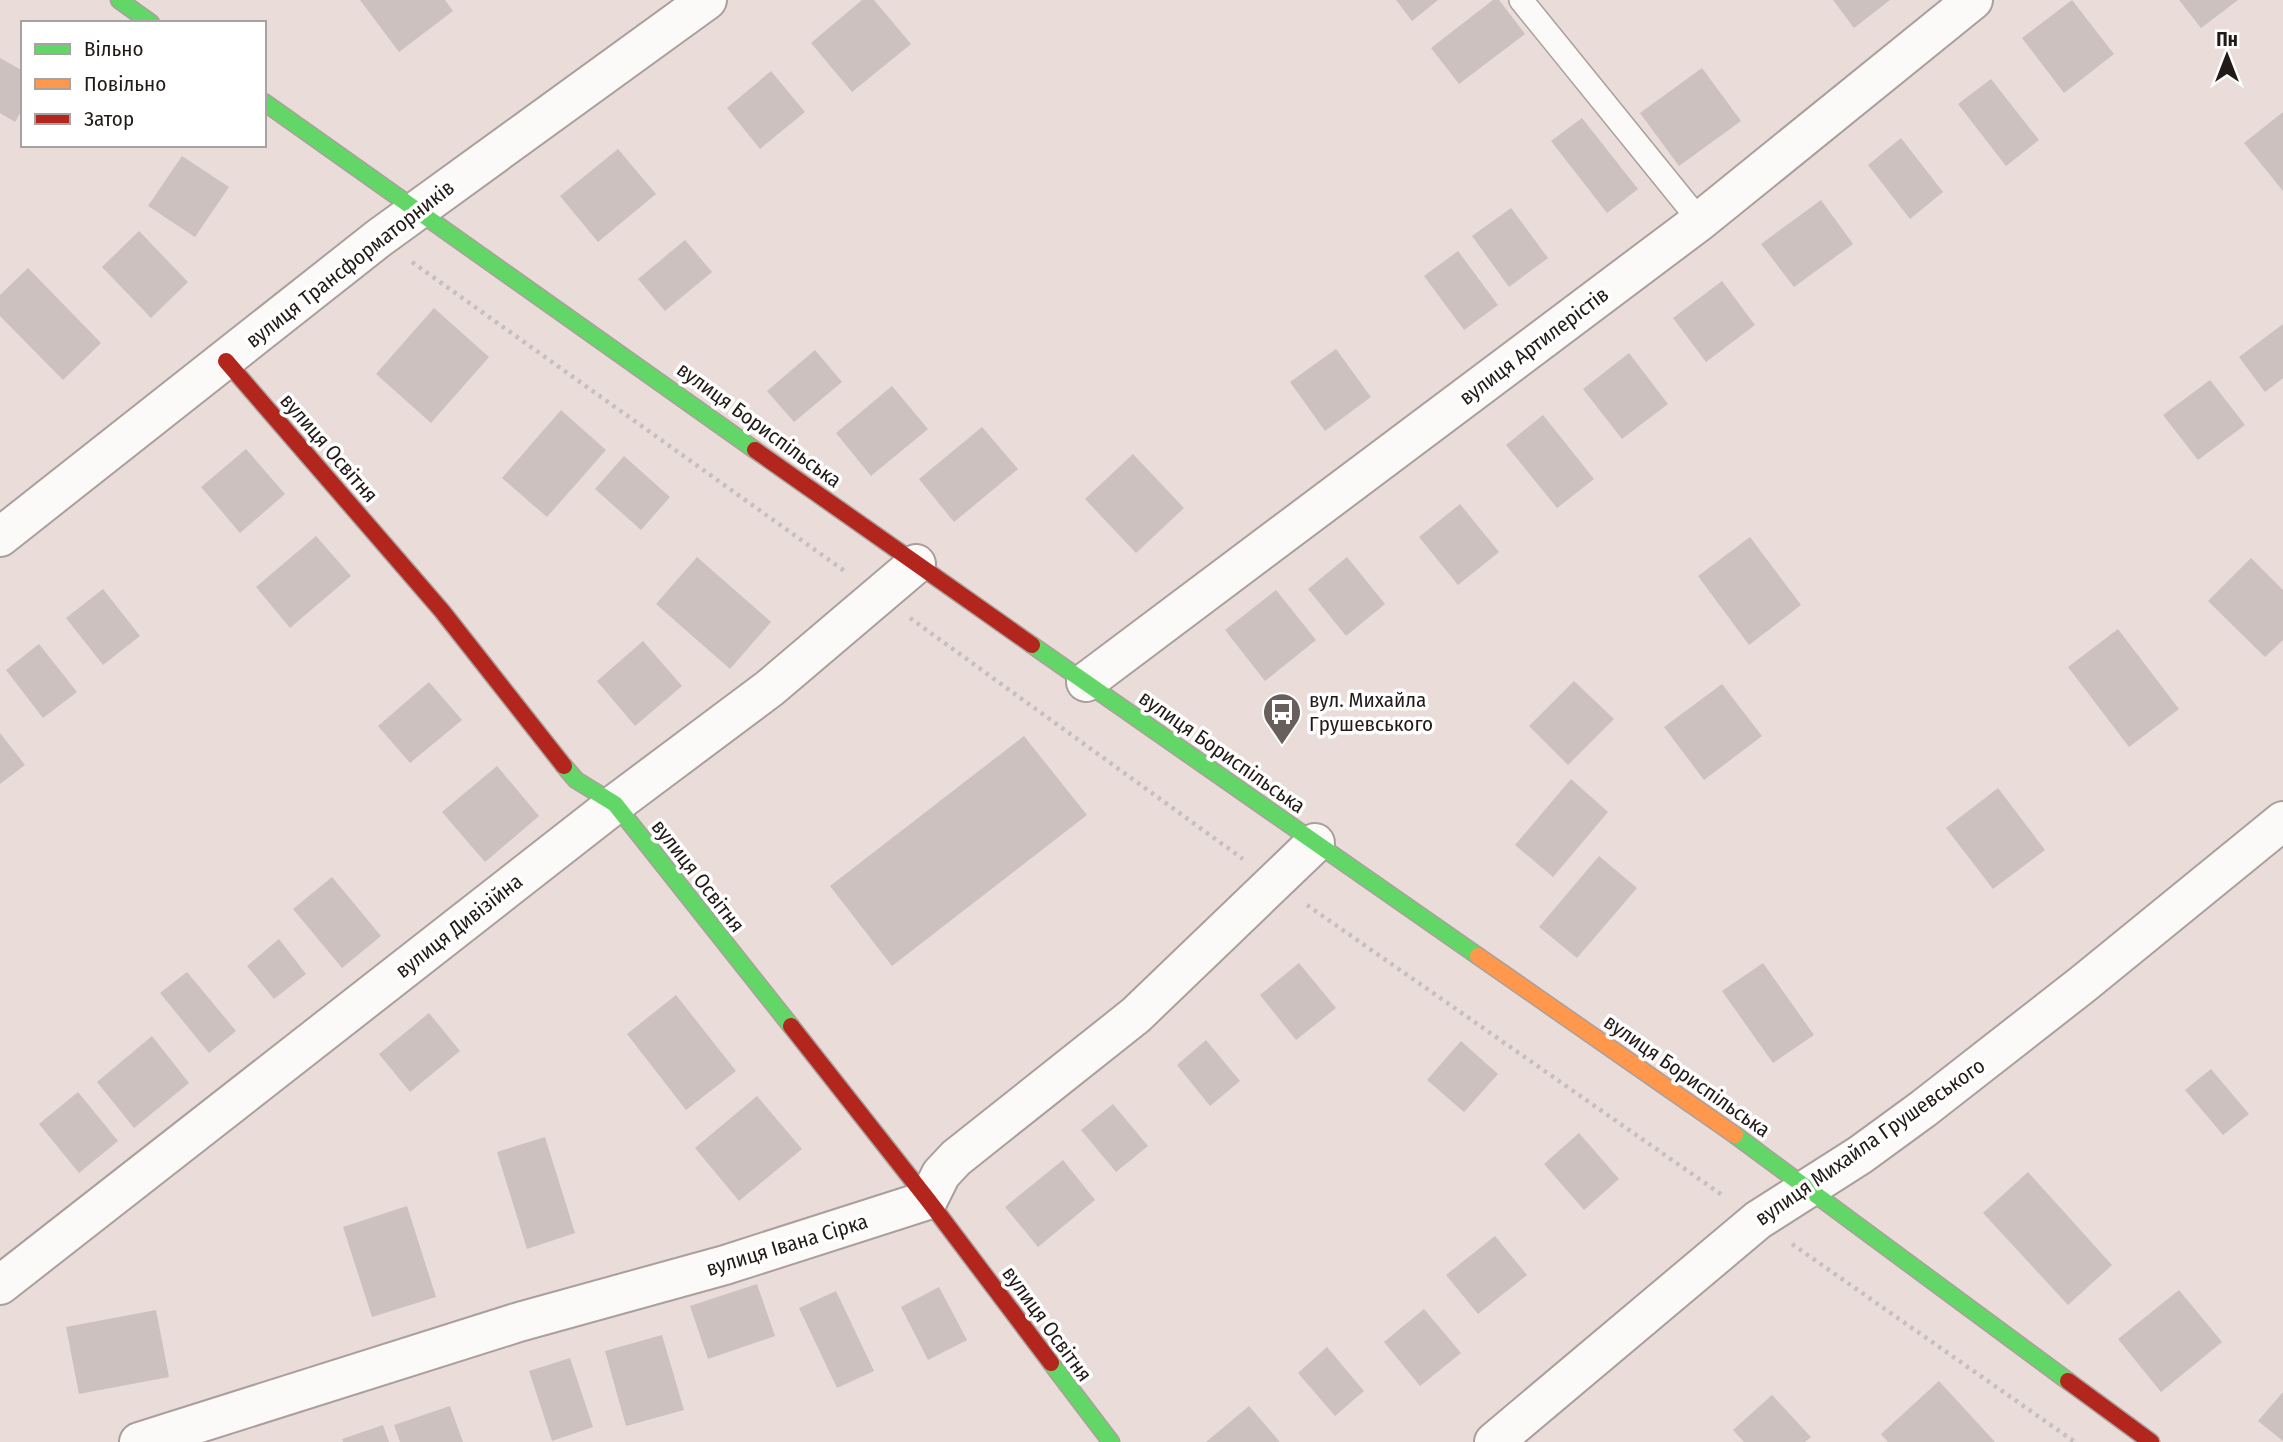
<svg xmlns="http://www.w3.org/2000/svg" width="2283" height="1442" viewBox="0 0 2283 1442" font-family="'Fira Sans Condensed',sans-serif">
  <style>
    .building { fill: #ccc1be }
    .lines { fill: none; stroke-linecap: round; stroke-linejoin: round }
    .lane-casing { stroke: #aa9f9c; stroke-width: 26 }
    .street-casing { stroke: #aa9f9c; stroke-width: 42 }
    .fast-casing { stroke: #aa9f9c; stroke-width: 19 }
    .slow-casing { stroke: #aa9f9c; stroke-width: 19 }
    .jam-casing { stroke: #aa9f9c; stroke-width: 19 }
    .path { stroke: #c5c0be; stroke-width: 4.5; stroke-dasharray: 3.5 5; stroke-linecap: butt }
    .lane { stroke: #fcfaf9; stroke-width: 23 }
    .street { stroke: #fcfaf9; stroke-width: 38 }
    .fast { stroke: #63d668; stroke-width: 16 }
    .slow { stroke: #ff974d; stroke-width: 16 }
    .jam { stroke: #b3261e; stroke-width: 16 }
    .labels { text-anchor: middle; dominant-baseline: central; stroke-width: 7; stroke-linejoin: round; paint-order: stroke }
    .street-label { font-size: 21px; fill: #221a17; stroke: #fff }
    .poi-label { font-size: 21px; fill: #221a17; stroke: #fff; text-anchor: start }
  </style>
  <rect width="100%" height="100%" fill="#eadcd8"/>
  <!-- building -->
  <path class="building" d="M 360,0 L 445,0 L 453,11 L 399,52 Z
    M 862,0 L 874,0 L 911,44 L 852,92 L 811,43 Z
    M 1396,0 L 1438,0 L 1412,21 Z
    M 1493,0 L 1499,0 L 1525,34 L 1459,84 L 1431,48 Z
    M 1833,0 L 1890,0 L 1854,28 Z
    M 2072,0 L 2114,54 L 2064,93 L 2022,38 Z
    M 2179,0 L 2238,0 L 2201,28 Z
    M 0,58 L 23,71 L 23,108 L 15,122 L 0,113 Z
    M 1702,68 L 1741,121 L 1679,166 L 1640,113 Z
    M 771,71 L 805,112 L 760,149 L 727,108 Z
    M 1991,79 L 2039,140 L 2006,166 L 1958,104 Z
    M 2283,112 L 2283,191 L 2244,143 Z
    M 1582,118 L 1638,189 L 1607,213 L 1551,141 Z
    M 1901,138 L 1943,192 L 1910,219 L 1868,165 Z
    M 618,149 L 656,194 L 598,242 L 560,196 Z
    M 182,156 L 229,187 L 195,237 L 148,206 Z
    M 1821,200 L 1853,244 L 1794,287 L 1761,244 Z
    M 1511,208 L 1548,258 L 1509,287 L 1472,236 Z
    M 139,231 L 188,282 L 151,318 L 102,267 Z
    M 685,240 L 712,272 L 665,311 L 638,279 Z
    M 1458,251 L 1498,305 L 1464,330 L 1424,276 Z
    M 28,268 L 101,343 L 63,380 L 0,316 L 0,295 Z
    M 1722,281 L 1755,325 L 1706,362 L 1673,318 Z
    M 434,308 L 489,357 L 431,423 L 376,374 Z
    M 2283,324 L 2283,378 L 2265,392 L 2239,357 Z
    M 1336,349 L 1371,397 L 1325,431 L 1290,382 Z
    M 815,350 L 842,382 L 794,422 L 767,391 Z
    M 1629,353 L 1668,404 L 1622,439 L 1583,389 Z
    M 2210,380 L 2245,425 L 2198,460 L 2163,415 Z
    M 892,386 L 928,429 L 871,476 L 836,433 Z
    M 561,410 L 606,450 L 547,517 L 502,478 Z
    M 1543,415 L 1594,479 L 1557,508 L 1506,445 Z
    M 982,427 L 1018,469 L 954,522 L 919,479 Z
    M 246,449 L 285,494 L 240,533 L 201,487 Z
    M 1133,454 L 1184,508 L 1136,553 L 1085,499 Z
    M 624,456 L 670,497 L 641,530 L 595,489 Z
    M 1460,504 L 1499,552 L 1458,585 L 1419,537 Z
    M 316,536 L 351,576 L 290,628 L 256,587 Z
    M 1750,537 L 1801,605 L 1749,645 L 1698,576 Z
    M 697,557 L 771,622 L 730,669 L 656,604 Z
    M 1347,557 L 1385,604 L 1346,636 L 1308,589 Z
    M 2251,558 L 2283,590 L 2283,640 L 2265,657 L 2208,601 Z
    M 103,589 L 140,636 L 103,665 L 66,618 Z
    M 1276,590 L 1316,640 L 1265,681 L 1225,630 Z
    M 2118,629 L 2179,709 L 2129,747 L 2068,667 Z
    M 643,641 L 682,686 L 635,726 L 597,681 Z
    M 39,644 L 77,692 L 43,718 L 6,670 Z
    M 1574,681 L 1614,719 L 1568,765 L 1529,726 Z
    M 429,682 L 462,720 L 410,763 L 378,726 Z
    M 1722,684 L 1762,736 L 1704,780 L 1664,727 Z
    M 0,733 L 25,765 L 0,784 Z
    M 1024,736 L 1087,815 L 892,966 L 830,886 Z
    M 497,766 L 539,816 L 485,862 L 442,812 Z
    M 1571,779 L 1608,812 L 1553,877 L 1515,845 Z
    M 1998,788 L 2045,850 L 1993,889 L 1946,828 Z
    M 1599,856 L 1637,888 L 1577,958 L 1539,927 Z
    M 332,877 L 381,936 L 342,968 L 293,909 Z
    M 279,939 L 306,974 L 274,999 L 247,966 Z
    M 1299,963 L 1336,1008 L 1296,1040 L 1260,995 Z
    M 1763,963 L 1814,1035 L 1773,1063 L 1722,991 Z
    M 187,972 L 236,1031 L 209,1053 L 160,993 Z
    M 676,995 L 736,1071 L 686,1110 L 627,1034 Z
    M 429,1013 L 460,1051 L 410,1092 L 379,1054 Z
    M 152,1036 L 189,1083 L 134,1128 L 97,1082 Z
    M 1206,1040 L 1240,1081 L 1210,1106 L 1177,1065 Z
    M 1461,1041 L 1498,1074 L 1464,1112 L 1427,1080 Z
    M 2211,1069 L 2249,1114 L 2223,1135 L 2185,1090 Z
    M 78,1092 L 118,1141 L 79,1173 L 39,1124 Z
    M 757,1096 L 802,1149 L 739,1201 L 695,1148 Z
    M 1113,1104 L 1148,1146 L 1116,1172 L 1081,1130 Z
    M 1579,1133 L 1619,1179 L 1584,1210 L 1544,1164 Z
    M 545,1137 L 575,1233 L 527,1249 L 497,1152 Z
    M 1063,1160 L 1095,1200 L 1038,1247 L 1005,1207 Z
    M 2028,1172 L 2112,1265 L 2068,1305 L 1983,1213 Z
    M 407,1206 L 436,1297 L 372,1317 L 343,1227 Z
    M 1495,1236 L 1527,1275 L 1478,1314 L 1446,1275 Z
    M 757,1284 L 775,1336 L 708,1359 L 690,1306 Z
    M 939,1287 L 967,1340 L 928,1360 L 901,1307 Z
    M 2179,1290 L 2222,1342 L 2161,1392 L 2118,1339 Z
    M 836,1291 L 874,1371 L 837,1388 L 799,1308 Z
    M 1424,1309 L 1461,1353 L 1420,1386 L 1384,1342 Z
    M 156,1310 L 169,1377 L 79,1394 L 66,1327 Z
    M 662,1335 L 684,1410 L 626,1426 L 605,1351 Z
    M 1327,1347 L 1364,1391 L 1335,1416 L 1298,1373 Z
    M 570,1358 L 593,1427 L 552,1441 L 529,1371 Z
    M 1939,1381 L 1995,1442 L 1888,1442 L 1881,1434 Z
    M 2283,1392 L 2283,1441 L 2258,1421 Z
    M 1772,1395 L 1811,1437 L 1805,1442 L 1744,1442 L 1733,1430 Z
    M 450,1406 L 463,1442 L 400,1442 L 394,1425 Z
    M 1249,1406 L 1280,1442 L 1206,1442 Z
    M 383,1425 L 389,1442 L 343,1442 L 342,1439 Z"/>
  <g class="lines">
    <defs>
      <path id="lane" d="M 1521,0 L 1700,221"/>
      <path id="street" d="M 0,537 L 379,238 L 707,0
        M 1086,682 L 1700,221 L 1973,0
        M 0,1285 L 615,804 L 770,688 L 916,564
        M 139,1442 L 519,1322 L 725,1265 L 928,1200 L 941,1174 L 956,1158 L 1136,1015 L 1315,843
        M 1494,1442 L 1758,1220 L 1860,1155 L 1923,1109 L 2083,984 L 2283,821"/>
      <path id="fast" d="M 119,0 L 151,23
        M 264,102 L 755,450
        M 1032,645 L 1478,956
        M 564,766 L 576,780 L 615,804 L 791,1026
        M 1735,1135 L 2068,1381
        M 1051,1363 L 1111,1442"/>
      <path id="slow" d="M 1478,956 L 1735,1135"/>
      <path id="jam" d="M 226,361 L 442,611 L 564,766
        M 755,450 L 1032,645
        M 791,1026 L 928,1200 L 1051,1363
        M 2068,1381 L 2151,1442"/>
    </defs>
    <!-- lane casing -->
    <use href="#lane" class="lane-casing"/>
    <!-- street casing -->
    <use href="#street" class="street-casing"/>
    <!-- fast casing -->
    <use href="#fast" class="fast-casing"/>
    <!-- slow casing -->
    <use href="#slow" class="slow-casing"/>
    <!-- jam casing -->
    <use href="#jam" class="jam-casing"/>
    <!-- path -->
    <path class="path" d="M 412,262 L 846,572
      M 910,618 L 1243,859
      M 1307,905 L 1725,1197
      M 1792,1244 L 2075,1442"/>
    <!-- lane -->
    <use href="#lane" class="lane"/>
    <!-- street -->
    <use href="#street" class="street"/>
    <!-- fast -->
    <use href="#fast" class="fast"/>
    <!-- slow -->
    <use href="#slow" class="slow"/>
    <!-- jam -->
    <use href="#jam" class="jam"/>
  </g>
  <!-- icons -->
  <defs>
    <symbol id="bus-pin" viewBox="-11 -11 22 30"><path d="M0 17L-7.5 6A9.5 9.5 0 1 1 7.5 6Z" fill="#685e5b" stroke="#fff"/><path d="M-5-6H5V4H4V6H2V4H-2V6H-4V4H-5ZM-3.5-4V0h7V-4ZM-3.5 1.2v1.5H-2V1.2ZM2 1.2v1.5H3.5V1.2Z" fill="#fff"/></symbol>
  </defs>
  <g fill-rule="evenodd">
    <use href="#bus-pin" x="1260" y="690" width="44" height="60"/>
  </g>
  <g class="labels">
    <!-- street labels -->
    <g class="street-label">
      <text transform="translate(350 264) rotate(-38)">вулиця Трансформаторників</text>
      <text transform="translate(1534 346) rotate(-37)">вулиця Артилерістів</text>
      <text transform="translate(759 425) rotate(36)">вулиця Бориспільська</text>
      <text transform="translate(329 448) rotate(49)">вулиця Освітня</text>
      <text transform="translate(1222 752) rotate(35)">вулиця Бориспільська</text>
      <text transform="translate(698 876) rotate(52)">вулиця Освітня</text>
      <text transform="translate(459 926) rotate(-38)">вулиця Дивізійна</text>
      <text transform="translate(1687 1076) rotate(35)">вулиця Бориспільська</text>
      <text transform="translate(1870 1142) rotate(-35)">вулиця Михайла Грушевського</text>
      <text transform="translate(787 1245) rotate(-17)">вулиця Івана Сірка</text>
      <text transform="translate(1047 1324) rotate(54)">вулиця Освітня</text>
    </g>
    <!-- poi labels -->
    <g class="poi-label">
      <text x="1309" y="700">вул. Михайла<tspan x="1309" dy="24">Грушевського</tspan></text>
    </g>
  </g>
  <!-- legend -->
  <rect x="21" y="21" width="245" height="126" fill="#ffffff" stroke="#a7a3a2" stroke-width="2"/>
  <rect x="35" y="44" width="35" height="10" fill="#63d668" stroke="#a7a3a2" stroke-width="2"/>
  <text x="84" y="56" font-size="21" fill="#221a17">Вільно</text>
  <rect x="35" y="79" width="35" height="10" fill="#ff974d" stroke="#a7a3a2" stroke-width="2"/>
  <text x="84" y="91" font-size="21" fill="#221a17">Повільно</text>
  <rect x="35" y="114" width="35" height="10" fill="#b3261e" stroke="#a7a3a2" stroke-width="2"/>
  <text x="84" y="126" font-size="21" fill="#221a17">Затор</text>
  <!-- north arrow -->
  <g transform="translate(2227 56)" stroke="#ffffff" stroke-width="5" paint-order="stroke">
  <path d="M0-5L12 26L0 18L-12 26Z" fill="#221a17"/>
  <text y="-10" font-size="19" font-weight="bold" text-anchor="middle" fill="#221a17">Пн</text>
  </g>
</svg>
